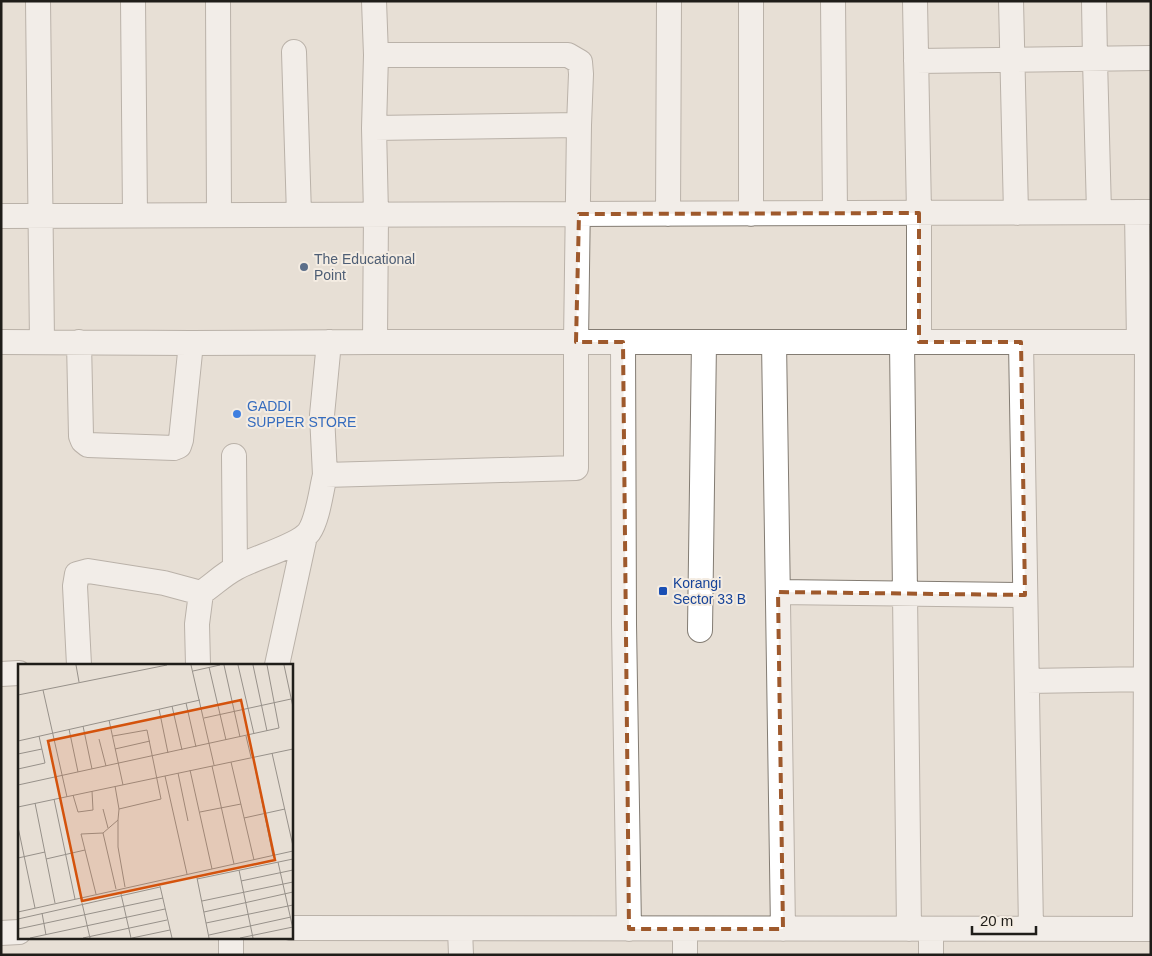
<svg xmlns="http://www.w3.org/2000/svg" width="1152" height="956" viewBox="0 0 1152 956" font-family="Helvetica,sans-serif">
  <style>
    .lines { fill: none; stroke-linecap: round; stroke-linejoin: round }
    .minor-casing { stroke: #837c73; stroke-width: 26 }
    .minor { stroke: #fff; stroke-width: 24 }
    .marked { fill: none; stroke: #9e592c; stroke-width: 4; stroke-dasharray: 10 6; stroke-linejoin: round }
    .service-dot { fill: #5c6f8a; stroke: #f4ece2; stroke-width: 2 }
    .shop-dot { fill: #3f7fe0; stroke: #f4ece2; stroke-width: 2 }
    .transit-dot { fill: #1a4fb4; stroke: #f4ece2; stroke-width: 2 }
    .labels { text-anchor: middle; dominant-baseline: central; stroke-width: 4; stroke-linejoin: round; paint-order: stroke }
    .service-label { font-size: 14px; fill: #4e5e75; stroke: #f4ece2; text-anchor: start }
    .shop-label { font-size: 14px; fill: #366cbe; stroke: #f4ece2; text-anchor: start }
    .transit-label { font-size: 14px; fill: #164399; stroke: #f4ece2; text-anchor: start }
    .inset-road { fill: none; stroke: #97918a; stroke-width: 1 }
    .view { fill: #d4530d; fill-opacity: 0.15; stroke: #d4530d; stroke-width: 2.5 }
    .inset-edge { fill: none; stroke: #1f1d19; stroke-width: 2.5 }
  </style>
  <rect width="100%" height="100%" fill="#e7dfd5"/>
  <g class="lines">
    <defs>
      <path id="minor" d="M 38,1 L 42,342
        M 133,1 L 135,215
        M 218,1 L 219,215
        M 374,1 L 376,55 L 374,128 L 376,214 L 375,342
        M 751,1 L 751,214
        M 833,1 L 835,213
        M 915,1 L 919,213 L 919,342
        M 1011,1 L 1016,213
        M 1094,1 L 1095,60 L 1099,212
        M 294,52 L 299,215
        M 916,61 L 1151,58
        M 374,128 L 579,125
        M 1137,212 L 1139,342
        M 668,214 L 669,1
        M 1,216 L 1151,212
        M 1,342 L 191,343 L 375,342 L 1151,342
        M 79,342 L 81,436 L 83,441 L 88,445 L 174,448 L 179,446 L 181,440 L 191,343
        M 623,342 L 624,624 L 629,929
        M 774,342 L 783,929
        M 902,342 L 909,929
        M 1021,342 L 1031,929
        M 234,456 L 235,568
        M 325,475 L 322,415 L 329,342
        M 778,592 L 1025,595
        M 700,630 L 704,342
        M 79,665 L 75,586 L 77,574 L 88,571 L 164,583 L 201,593
        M 198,665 L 197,624 L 201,593 C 213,585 224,574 236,568 C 253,558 299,546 309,532 C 318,519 321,491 325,475 L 576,468 L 576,342 L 579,125 L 581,74 L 580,62 L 568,55 L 376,55
        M 277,665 L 305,536
        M 1,674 L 19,673
        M 1027,681 L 1151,679
        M 291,928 L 1151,929
        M 460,929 L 461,955
        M 931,929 L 931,955
        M 1145,929 L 1147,342
        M 1,933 L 19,932
        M 231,937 L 231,955
        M 685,955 L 685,929"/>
    </defs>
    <!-- minor casing -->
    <use href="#minor" class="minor-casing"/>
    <!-- minor -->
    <use href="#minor" class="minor"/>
  </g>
  <!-- marked area -->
  <path d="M0 0H1152V956H0ZM 919,213 L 919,342 L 1021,342 L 1025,595 L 778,592 L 783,929 L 629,929 L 623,342 L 576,342 L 579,214 Z" fill="#e7dfd5" fill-opacity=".55" fill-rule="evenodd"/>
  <path class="marked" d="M 919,213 L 919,342 L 1021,342 L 1025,595 L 778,592 L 783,929 L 629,929 L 623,342 L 576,342 L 579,214 Z"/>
  <!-- markers -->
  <circle class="service-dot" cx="304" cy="267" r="5"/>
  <circle class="shop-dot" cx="237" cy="414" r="5"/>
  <rect class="transit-dot" x="658" y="586" width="10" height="10" rx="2.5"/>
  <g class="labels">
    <!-- service labels -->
    <g class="service-label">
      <text x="314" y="259">The Educational<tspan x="314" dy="16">Point</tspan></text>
    </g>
    <!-- shop labels -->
    <g class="shop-label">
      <text x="247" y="406">GADDI<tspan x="247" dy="16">SUPPER STORE</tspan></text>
    </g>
    <!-- transit labels -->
    <g class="transit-label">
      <text x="673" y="583">Korangi<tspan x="673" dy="16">Sector 33 B</tspan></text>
    </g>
  </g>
  <!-- overview -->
  <g transform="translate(18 664)">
    <rect width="275" height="275" fill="#e7dfd5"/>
    <path class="inset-road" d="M 58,1 L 61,18M 173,1 L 196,101M 206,1 L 222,73M 220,1 L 236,70M 235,1 L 249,67M 266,1 L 275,43M 191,3 L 208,76M 175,7 L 202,1M 25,26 L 49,133M 0,31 L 149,1M 168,39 L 178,83M 154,42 L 164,86M 141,45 L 150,89M 186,54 L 273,35M 91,56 L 105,121M 65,62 L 74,105M 51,65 L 60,108M 95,72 L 129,66 L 143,135 L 101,145 L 100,156 L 85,169 L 98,225M 228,72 L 233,93M 81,75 L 88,102M 0,77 L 182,36M 97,85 L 132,77M 254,89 L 275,182M 0,90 L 24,85M 235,93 L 255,192M 213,98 L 236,196M 194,102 L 216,200M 0,105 L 27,99 L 21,72M 172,106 L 194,205M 160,109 L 170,157M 147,112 L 169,210M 0,121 L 261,64 L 249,1M 97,122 L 101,145M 55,131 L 60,148 L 75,146 L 74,127M 36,135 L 57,235M 17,139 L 37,239M 0,143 L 275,85M 85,145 L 90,164M 182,148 L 223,140M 226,154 L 267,145M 100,156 L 100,183 L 107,223M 0,163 L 17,244M 0,194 L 27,188M 28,195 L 67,186M 260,198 L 275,265M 221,206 L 235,274M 179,214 L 191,274M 179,215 L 275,195M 223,217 L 275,206M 142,222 L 154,274M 78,230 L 63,170 L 85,169M 103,230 L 113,274M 184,237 L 275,218M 64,239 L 72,274M 0,248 L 275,187M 186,248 L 275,228M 24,249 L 28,271M 0,255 L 142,223M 188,259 L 275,241M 0,265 L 145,234M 191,271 L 273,253M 12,274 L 147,245M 65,274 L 149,256M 114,274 L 152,266M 222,274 L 275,263"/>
    <path class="view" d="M 223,36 L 257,196 L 64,237 L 30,77 Z"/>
    <rect width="275" height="275" class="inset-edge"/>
  </g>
  <!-- border -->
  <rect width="1152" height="956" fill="none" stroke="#1f1d19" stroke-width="5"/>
  <!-- scale -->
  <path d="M972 926v8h64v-8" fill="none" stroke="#1f1d19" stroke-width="2.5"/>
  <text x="980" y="926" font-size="15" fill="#1f1d19" stroke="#f4ece2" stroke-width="4" paint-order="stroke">20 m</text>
</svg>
